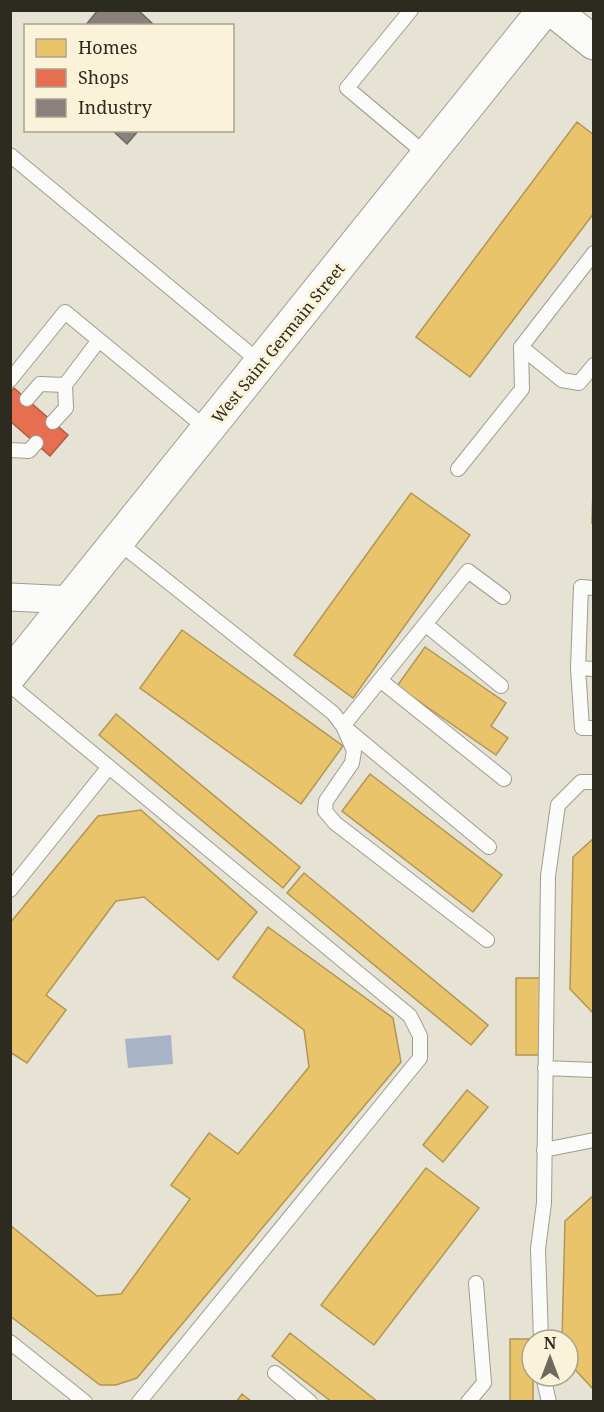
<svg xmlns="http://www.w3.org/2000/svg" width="604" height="1412" viewBox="0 0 604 1412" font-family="'Noto Serif',serif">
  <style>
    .water { fill: #a8b3c8 }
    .homes { fill: #e9c46a; stroke: #b19654; stroke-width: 1.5 }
    .shops { fill: #e76f51; stroke: #af5a42; stroke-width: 1.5 }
    .industry { fill: #8a817c; stroke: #6e6760; stroke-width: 1.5 }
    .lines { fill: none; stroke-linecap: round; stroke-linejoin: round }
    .service-casing { stroke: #9f9c91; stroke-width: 16 }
    .minor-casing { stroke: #9f9c91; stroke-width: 29 }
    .tertiary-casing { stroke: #9f9c91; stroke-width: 35 }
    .secondary-casing { stroke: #9f9c91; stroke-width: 35 }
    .service { stroke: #fbfbf9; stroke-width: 14 }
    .minor { stroke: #fbfbf9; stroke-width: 27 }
    .tertiary { stroke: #fbfbf9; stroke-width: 33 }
    .secondary { stroke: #fbfbf9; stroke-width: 33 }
    .labels { text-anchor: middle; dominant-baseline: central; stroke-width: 6; stroke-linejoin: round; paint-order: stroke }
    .street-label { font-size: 16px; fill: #2d2a20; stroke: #fbf3d9 }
  </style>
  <rect width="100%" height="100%" fill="#e6e2d4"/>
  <!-- water -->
  <path class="water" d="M 171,1035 L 173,1064 L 128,1068 L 125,1039 Z"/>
  <!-- homes -->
  <path class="homes" d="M 577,122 L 594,135 L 594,213 L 470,377 L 416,337 Z
    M 594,453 L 594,523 L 592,523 Z
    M 411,493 L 470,535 L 353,698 L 294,655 Z
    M 182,630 L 343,746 L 301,804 L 140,688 Z
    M 425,647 L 506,703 L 491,726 L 508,738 L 496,755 L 397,686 Z
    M 116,714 L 300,867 L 283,888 L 99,735 Z
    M 370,774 L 502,875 L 473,912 L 342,811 Z
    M 141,810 L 257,912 L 218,960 L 144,897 L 116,901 L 46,995 L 66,1010 L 27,1063 L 10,1052 L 10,923 L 98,816 Z
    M 594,838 L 594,1014 L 570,989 L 573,857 Z
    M 304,873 L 488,1025 L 471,1045 L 287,893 Z
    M 268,927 L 393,1018 L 401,1062 L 137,1378 L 116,1385 L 100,1385 L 10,1316 L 10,1225 L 97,1296 L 121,1294 L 190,1199 L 171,1185 L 209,1133 L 238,1154 L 309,1067 L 304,1030 L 233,977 Z
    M 516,978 L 543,978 L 543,1055 L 516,1055 Z
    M 467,1090 L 488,1107 L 443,1162 L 423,1145 Z
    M 426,1168 L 479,1208 L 374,1345 L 321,1305 Z
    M 594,1195 L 594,1390 L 568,1362 L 568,1340 L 562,1340 L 565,1221 Z
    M 290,1333 L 378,1402 L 332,1402 L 272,1356 Z
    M 510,1339 L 533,1339 L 533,1402 L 510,1402 Z
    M 242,1394 L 252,1402 L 236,1402 Z"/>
  <!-- shops -->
  <path class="shops" d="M 14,388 L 68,435 L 50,456 L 10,421 L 10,393 Z"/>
  <!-- industry -->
  <path class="industry" d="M 98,10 L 138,10 L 155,26 L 85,26 Z
    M 112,130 L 139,130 L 127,144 Z"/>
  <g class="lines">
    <defs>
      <path id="service" d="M 411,10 L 347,88 L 428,156
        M 10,155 L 261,363
        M 521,347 L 562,380 L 579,383 L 594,365
        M 10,380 L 65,312 L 207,429
        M 65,385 L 99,340
        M 27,399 L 40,384 L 65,385 L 66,408 L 53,422
        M 10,450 L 29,451 L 36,443
        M 458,469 L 522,389 L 521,347 L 594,253
        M 118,542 L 333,713 L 343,726 L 354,751 L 352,763 L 326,801 L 325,811 L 335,823 L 487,940
        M 594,588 L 581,587 L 578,668 L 594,669
        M 425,624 L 501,686
        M 578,668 L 582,728 L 594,728
        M 380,680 L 504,779
        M 10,685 L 410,1016 L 420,1036 L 420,1058 L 139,1402
        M 489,847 L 343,726 L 468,571 L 503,597
        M 10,890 L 109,767
        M 545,1068 L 594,1070
        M 544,1150 L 594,1140
        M 541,1340 L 538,1249 L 544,1203 L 548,876 L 558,805 L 581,782 L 594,782
        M 10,1342 L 85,1402
        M 275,1373 L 310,1402
        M 543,1376 L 549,1402
        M 468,1402 L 484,1383 L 476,1283"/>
      <path id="minor" d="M 10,597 L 73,600"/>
      <path id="tertiary" d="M 553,10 L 594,43"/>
      <path id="secondary" d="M 10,675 L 544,10"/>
    </defs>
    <!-- service casing -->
    <use href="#service" class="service-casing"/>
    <!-- minor casing -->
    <use href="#minor" class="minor-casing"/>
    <!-- tertiary casing -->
    <use href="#tertiary" class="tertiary-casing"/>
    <!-- secondary casing -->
    <use href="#secondary" class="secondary-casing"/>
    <!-- service -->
    <use href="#service" class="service"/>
    <!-- minor -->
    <use href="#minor" class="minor"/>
    <!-- tertiary -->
    <use href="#tertiary" class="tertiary"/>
    <!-- secondary -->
    <use href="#secondary" class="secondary"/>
  </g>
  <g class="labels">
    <!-- street labels -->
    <g class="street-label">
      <text transform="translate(278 343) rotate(-51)">West Saint Germain Street</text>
    </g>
  </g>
  <!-- border -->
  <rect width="604" height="1412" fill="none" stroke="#2d2a20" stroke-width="24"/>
  <!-- legend -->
  <rect x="24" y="24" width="210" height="108" fill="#fbf3d9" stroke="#a9a38f" stroke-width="1.5"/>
  <rect x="36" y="39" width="30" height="18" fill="#e9c46a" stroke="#a9a38f" stroke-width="1.5"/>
  <text x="78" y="54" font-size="18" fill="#2d2a20">Homes</text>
  <rect x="36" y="69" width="30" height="18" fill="#e76f51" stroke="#a9a38f" stroke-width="1.5"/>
  <text x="78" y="84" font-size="18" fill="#2d2a20">Shops</text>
  <rect x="36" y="99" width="30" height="18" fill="#8a817c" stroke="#a9a38f" stroke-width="1.5"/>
  <text x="78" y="114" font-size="18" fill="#2d2a20">Industry</text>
  <!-- north arrow -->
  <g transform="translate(550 1358)"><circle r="28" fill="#fbf3d9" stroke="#a9a38f" stroke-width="1.5"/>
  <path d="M0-4.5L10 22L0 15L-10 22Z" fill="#6e6a5f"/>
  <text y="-9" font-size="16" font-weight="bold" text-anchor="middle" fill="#2d2a20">N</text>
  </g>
</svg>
